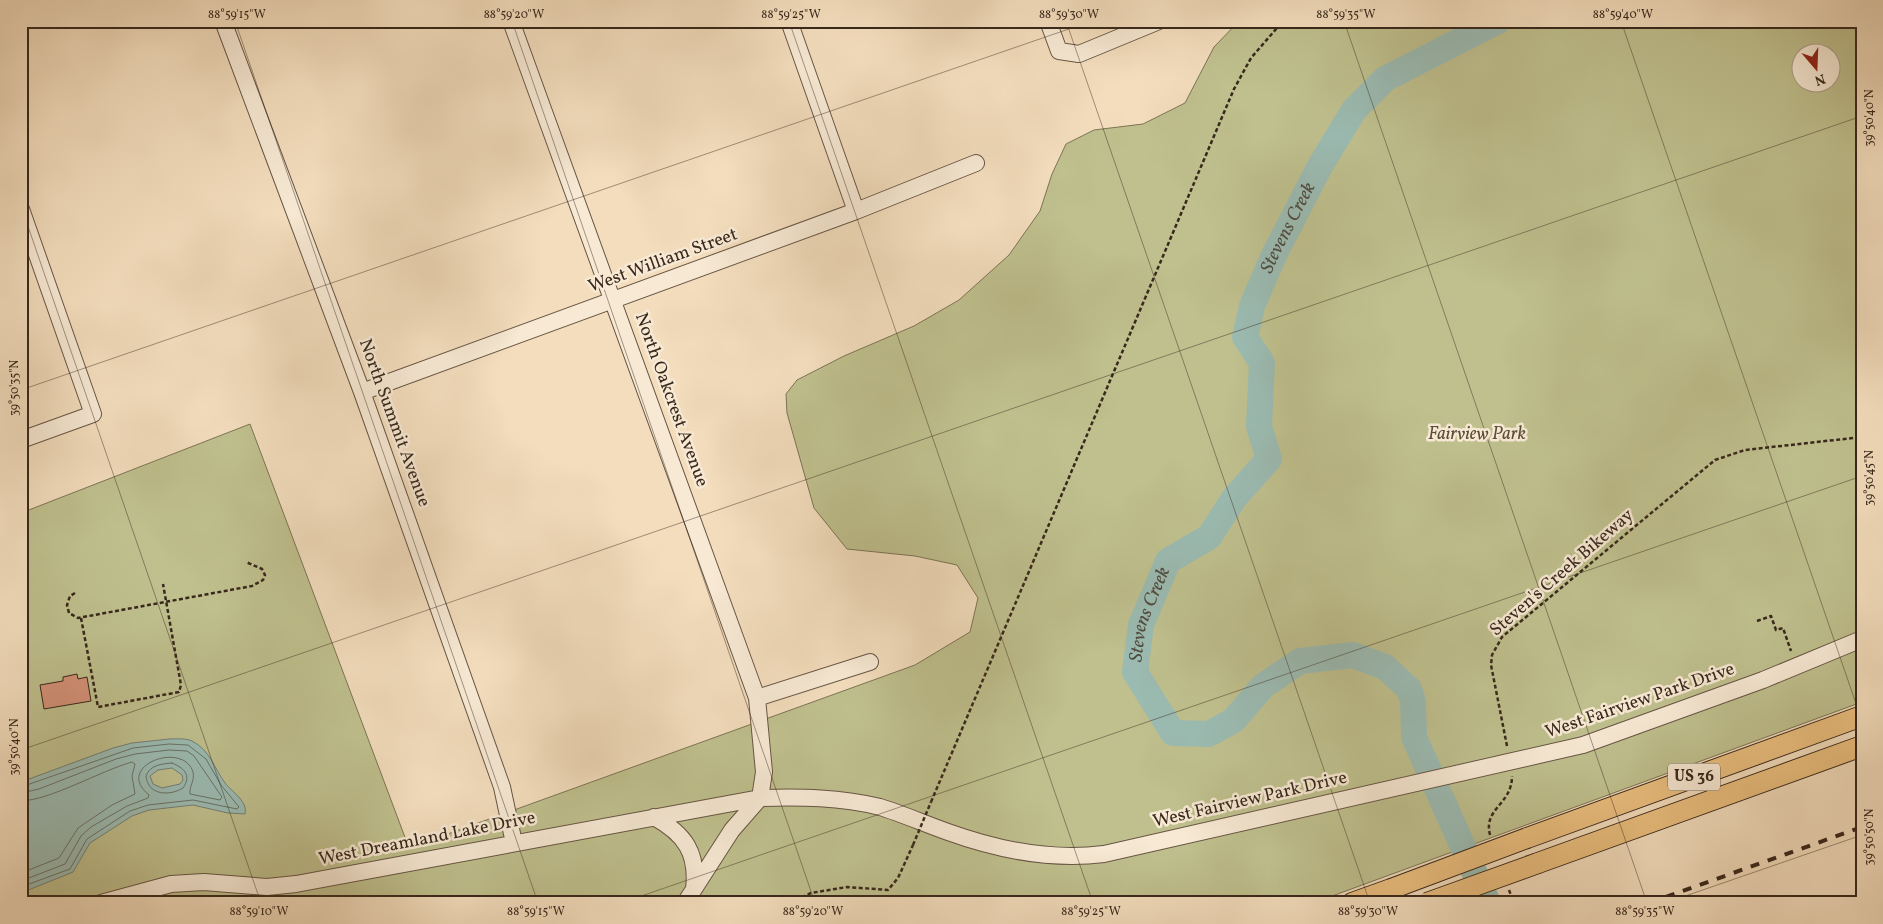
<svg xmlns="http://www.w3.org/2000/svg" width="1883" height="924" viewBox="0 0 1883 924" font-family="Vollkorn,serif">
  <style>
    .green { fill: #bfc08e; stroke: #7c7455; fill-rule: evenodd }
    .water { fill: #9bbbb2; stroke: #738076; fill-rule: evenodd }
    .lines { fill: none; stroke-linecap: round; stroke-linejoin: round }
    .shore { stroke: #6a7267; stroke-width: 1 }
    .river { stroke: #9bbbb2; stroke-width: 26 }
    .building { fill: #d49279; stroke: #38281c }
    .minor-casing { stroke: #675544; stroke-width: 18 }
    .major-casing { stroke: #38281c; stroke-width: 22 }
    .path { stroke: #38281c; stroke-width: 2.5; stroke-dasharray: 4 2.5; stroke-linecap: butt }
    .minor { stroke: #f7e9d4; stroke-width: 16 }
    .major { stroke: #eabe7e; stroke-width: 20 }
    .rail { stroke: #38281c; stroke-width: 4; stroke-dasharray: 9 9; stroke-linecap: butt }
    .major-bridge-casing { stroke: #38281c; stroke-width: 22; stroke-linecap: butt }
    .path-bridge { stroke: #38281c; stroke-width: 2.5; stroke-dasharray: 4 2.5; stroke-linecap: butt }
    .major-bridge { stroke: #eabe7e; stroke-width: 20 }
    .ticks { fill: none; stroke: #38281c; stroke-width: 1; stroke-opacity: 0.45 }
    .labels { text-anchor: middle; dominant-baseline: central; stroke-width: 5; stroke-linejoin: round; paint-order: stroke }
    .shield { fill: #f7e9d4; stroke: #716253; stroke-width: 1 }
    .shield-label { font-size: 16px; font-weight: bold; fill: #38281c }
    .street-label { font-size: 18px; fill: #38281c; stroke: #f7e9d4 }
    .park-label { font-size: 18px; font-style: italic; fill: #5a4e38; stroke: #f7e9d4 }
    .water-label { font-size: 19px; font-style: italic; fill: #514d42; stroke: #f7e9d4 }
    .neatline { fill: none; stroke: #38281c; stroke-width: 2 }
    .ticks-label { font-size: 12px; text-anchor: middle; fill: #38281c }
  </style>
  <rect width="100%" height="100%" fill="#f3ddbd"/>
  <filter id="stains"><feTurbulence type="fractalNoise" baseFrequency=".004" numOctaves="4"/><feColorMatrix values="0 0 0 0 .2 0 0 0 0 .09 0 0 0 0 .02 0 0 0 .5 -.17"/></filter>
  <radialGradient id="worn" r=".72"><stop offset=".6" stop-color="#630" stop-opacity="0"/><stop offset="1" stop-color="#630" stop-opacity=".3"/></radialGradient>
  <!-- green -->
  <path class="green" d="M 1239,21 L 1862,21 L 1862,702 L 1313,903 L 21,903 L 21,513 L 250,424 L 409,848 L 915,665 L 970,632 L 978,598 L 957,565 L 915,556 L 847,549 L 814,508 L 787,413 L 786,394 L 797,380 L 844,356 L 914,326 L 959,300 L 1009,255 L 1040,211 L 1052,174 L 1066,144 L 1094,130 L 1143,124 L 1185,103 L 1214,47 ZM 1800,52 L 1830,52 L 1830,82 L 1800,82 Z"/>
  <!-- water -->
  <path class="water" d="M 169,739 C 176,739 186,738 192,741 C 210,750 214,768 225,783 C 232,792 248,801 245,814 L 228,813 L 193,805 L 149,810 L 132,816 L 90,843 L 73,872 L 21,893 L 21,782 L 113,748 L 132,743 ZM 172,768 L 182,775 L 183,780 L 180,784 L 162,788 L 153,784 L 150,776 L 158,770 Z"/>
  <g class="lines">
    <!-- shore -->
    <path class="shore" d="M 172,763 C 184,768 192,775 183,788 C 170,796 148,796 146,776 C 150,765 161,764 172,763 Z
      M 21,787 L 133,748 L 169,744 L 188,745 L 206,759 L 221,785 L 239,807 L 237,809 L 193,800 L 148,805 L 130,811 L 87,839 L 70,869 L 21,887
      M 21,793 L 39,789 L 116,759 L 135,754 L 169,750 L 187,751 L 194,756 L 222,797 L 220,800 L 190,794 C 189,786 195,781 193,772 C 183,740 113,766 149,795 L 148,798 L 127,806 L 91,827 L 81,836 L 65,864 L 21,881
      M 21,801 C 51,800 100,771 132,762 L 135,764 L 132,776 L 135,794 L 112,805 L 78,828 L 59,858 L 21,873"/>
    <!-- river -->
    <path class="river" id="s1" d="M 1488,903 L 1414,737 L 1413,701 L 1409,689 L 1385,667 L 1353,655 L 1300,661 L 1263,686 L 1234,720 L 1209,734 L 1173,733 L 1135,672 L 1141,625 L 1168,561 L 1209,537 L 1235,497 L 1269,459 L 1259,426 L 1262,363 L 1245,337 L 1252,306 L 1274,255 L 1320,166 L 1354,110 L 1385,79 L 1498,21"/>
  </g>
  <!-- building -->
  <path class="building" d="M 77,674 L 78,679 L 87,677 L 91,701 L 44,709 L 40,685 L 63,681 L 63,677 Z"/>
  <g class="lines">
    <defs>
      <path id="minor" d="M 223,21 L 362,392 L 502,787 L 514,843
        M 511,21 L 757,698 L 764,772 L 760,798
        M 789,21 L 856,211
        M 1048,21 L 1059,51 L 1079,54 L 1159,21
        M 21,209 L 93,414 L 21,440
        M 362,392 L 856,211 L 976,163
        M 757,698 L 870,662
        M 654,817 C 685,834 698,853 694,889
        M 101,903 L 171,884 L 204,882 L 267,887 L 296,884 L 760,798 C 801,797 840,797 880,807 C 903,814 925,824 948,832 C 998,850 1050,861 1104,854 L 1583,745 L 1763,680 L 1862,639
        M 685,903 L 732,830 L 760,798"/>
      <path id="major" d="M 1527,838 L 1862,716
        M 1538,863 L 1862,746
        M 1352,903 L 1391,889"/>
    </defs>
    <!-- minor casing -->
    <use href="#minor" class="minor-casing"/>
    <!-- major casing -->
    <use href="#major" class="major-casing"/>
    <!-- path -->
    <path class="path" d="M 75,593 L 70,596 L 67,605 L 69,613 L 78,618 L 252,586 L 263,580 L 265,575 L 262,569 L 246,562
      M 81,618 L 98,707 L 179,692 L 181,685 L 163,584
      M 1757,621 L 1771,616 L 1776,630 L 1783,628 L 1791,651
      M 1507,746 L 1491,665 L 1492,655 L 1502,637 L 1715,460 L 1745,450 L 1862,437
      M 931,802 L 1234,89 L 1251,58 L 1283,21
      M 1490,835 C 1483,808 1512,805 1512,776
      M 1509,890 L 1514,903
      M 790,903 L 811,893 L 847,887 L 888,890 L 898,878 L 913,845"/>
    <!-- minor -->
    <use href="#minor" class="minor"/>
    <!-- major -->
    <use href="#major" class="major"/>
    <!-- rail -->
    <path class="rail" d="M 1649,903 L 1862,827"/>
    <defs>
      <path id="major-bridge" d="M 1391,889 L 1527,838
        M 1427,903 L 1538,863"/>
    </defs>
    <!-- major-bridge casing -->
    <use href="#major-bridge" class="major-bridge-casing"/>
    <!-- path-bridge -->
    <path class="path-bridge" d="M 913,845 L 931,802"/>
    <!-- major-bridge -->
    <use href="#major-bridge" class="major-bridge"/>
  </g>
  <!-- ticks -->
  <path class="ticks" d="M 235,21 L 538,903M 512,21 L 815,903M 789,21 L 1093,903M 1066,21 L 1370,903M 1344,21 L 1647,903M 1621,21 L 1862,721M 21,30 L 48,21M 21,206 L 261,903M 21,390 L 1092,21M 21,750 L 1862,116M 621,903 L 1862,476M 1665,903 L 1862,835"/>
  <g class="labels">
    <!-- shield labels -->
    <rect class="shield" x="1668" y="763.5" width="52" height="27" rx="4"/>
    <g class="shield-label">
      <text x="1694" y="777">US 36</text>
    </g>
    <!-- street labels -->
    <g class="street-label">
      <text transform="translate(663 261) rotate(-20)">West William Street</text>
      <text transform="translate(671 400) rotate(70)">North Oakcrest Avenue</text>
      <text transform="translate(394 423) rotate(70)">North Summit Avenue</text>
      <text transform="translate(1562 573) rotate(-41)">Steven's Creek Bikeway</text>
      <text transform="translate(1640 701) rotate(-19)">West Fairview Park Drive</text>
      <text transform="translate(1250 800) rotate(-13)">West Fairview Park Drive</text>
      <text transform="translate(427 839) rotate(-11)">West Dreamland Lake Drive</text>
    </g>
    <!-- park labels -->
    <g class="park-label">
      <text x="1477" y="434">Fairview Park</text>
    </g>
    <!-- water labels -->
    <g class="water-label">
      <text stroke="none"><textPath href="#s1" startOffset="1086">Stevens Creek</textPath></text>
      <text stroke="none"><textPath href="#s1" startOffset="636">Stevens Creek</textPath></text>
    </g>
  </g>
  <!-- margin -->
  <rect width="1883" height="924" fill="none" stroke="#f3ddbd" stroke-width="55"/>
  <!-- north arrow -->
  <g transform="translate(1816 68) rotate(161)"><circle r="24" fill="#f7e9d4" stroke="#ab9c8a"/>
  <path d="M0-4L9 19L0 12L-9 19Z" fill="#8f2418"/>
  <text y="-8" font-size="14" font-weight="bold" text-anchor="middle" fill="#38281c">N</text>
  </g>
  <rect x="28" y="28" width="1828" height="868" class="neatline"/>
  <g class="ticks-label">
    <text x="237" y="18">88°59'15"W</text>
    <text x="514" y="18">88°59'20"W</text>
    <text x="791" y="18">88°59'25"W</text>
    <text x="1069" y="18">88°59'30"W</text>
    <text x="1346" y="18">88°59'35"W</text>
    <text x="1623" y="18">88°59'40"W</text>
    <text transform="translate(1869 118) rotate(-90)" y="4">39°50'40"N</text>
    <text transform="translate(14 388) rotate(-90)" y="4">39°50'35"N</text>
    <text transform="translate(1869 478) rotate(-90)" y="4">39°50'45"N</text>
    <text transform="translate(14 747) rotate(-90)" y="4">39°50'40"N</text>
    <text transform="translate(1869 837) rotate(-90)" y="4">39°50'50"N</text>
    <text x="259" y="915">88°59'10"W</text>
    <text x="536" y="915">88°59'15"W</text>
    <text x="813" y="915">88°59'20"W</text>
    <text x="1091" y="915">88°59'25"W</text>
    <text x="1368" y="915">88°59'30"W</text>
    <text x="1645" y="915">88°59'35"W</text>
  </g>
  <rect width="100%" height="100%" filter="url(#stains)"/>
  <rect width="100%" height="100%" fill="url(#worn)"/>
</svg>
